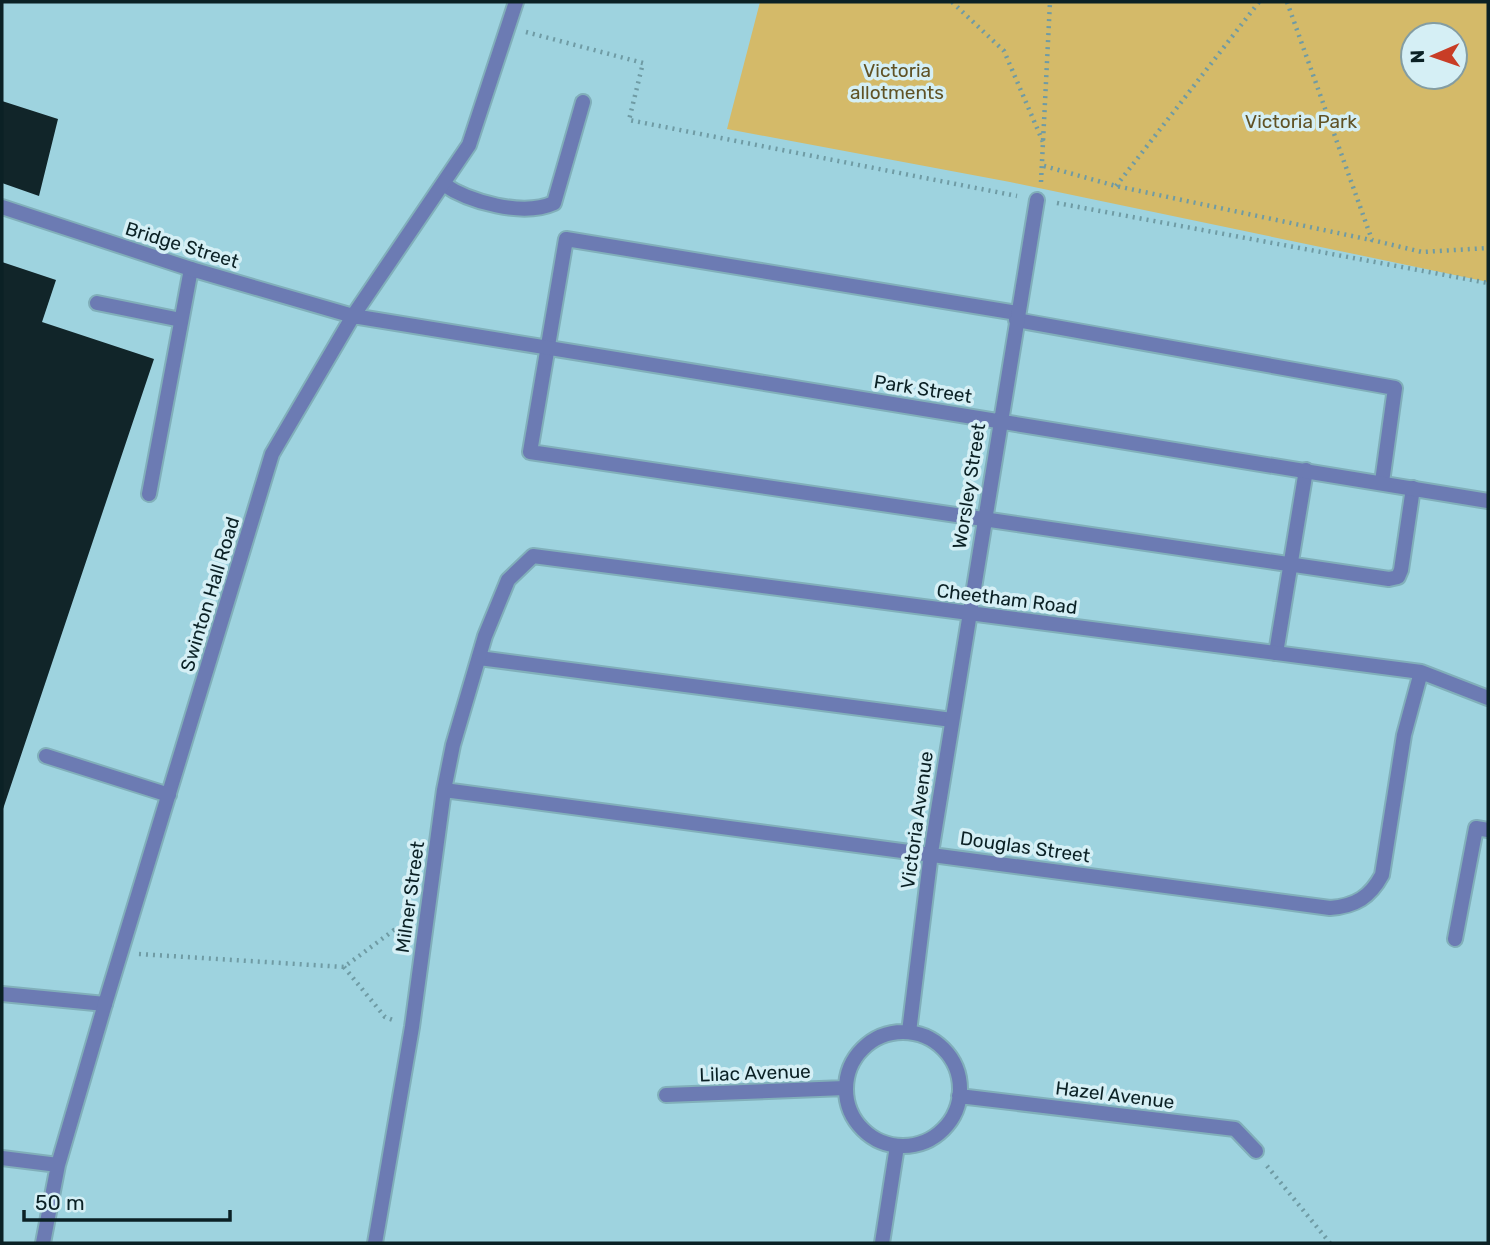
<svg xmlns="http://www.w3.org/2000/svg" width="1490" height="1245" viewBox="0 0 1490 1245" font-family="Rubik,sans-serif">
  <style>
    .green { fill: #d4ba69; fill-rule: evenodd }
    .building { fill: #112529 }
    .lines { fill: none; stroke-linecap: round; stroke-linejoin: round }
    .service-casing { stroke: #81afba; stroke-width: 18 }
    .minor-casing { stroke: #81afba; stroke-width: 18 }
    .path { stroke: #6f9ba4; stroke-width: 4.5; stroke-dasharray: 2 5; stroke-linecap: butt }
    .service { stroke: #6c7bb3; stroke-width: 14 }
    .minor { stroke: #6c7bb3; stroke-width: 14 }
    .labels { text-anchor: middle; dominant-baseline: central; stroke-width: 7; stroke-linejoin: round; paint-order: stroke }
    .park-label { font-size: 19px; fill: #605225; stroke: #d5eff5 }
    .street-label { font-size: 19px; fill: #0b2125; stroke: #d5eff5 }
  </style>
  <rect width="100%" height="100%" fill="#9ed3df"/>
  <!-- green -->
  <path class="green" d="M 760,2 L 1488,2 L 1488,282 L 1010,182 L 727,129 ZM 1413,35 L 1455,35 L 1455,77 L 1413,77 Z"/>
  <!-- building -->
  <path class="building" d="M 2,101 L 58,119 L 39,196 L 2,183 Z
    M 2,262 L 56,280 L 42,322 L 154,359 L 2,812 Z"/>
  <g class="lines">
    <defs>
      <path id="service" d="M 443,184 C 469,202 523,217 554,203 L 583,102
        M 97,303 L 181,320
        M 1017,313 L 566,239 L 530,452 L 1389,579 L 1398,577 L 1401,570 L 1413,488
        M 1016,320 L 1395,388 L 1382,482
        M 149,494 L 191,269
        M 1276,653 L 1306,470
        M 479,658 L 952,720
        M 1455,939 L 1476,828 L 1488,830
        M 2,994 L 105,1004"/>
      <path id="minor" d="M 2,207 L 191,269 L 353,316 L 1488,501
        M 46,756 L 169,795
        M 444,790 L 1330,908 C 1356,906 1370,897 1382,875 L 1404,735 L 1421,672
        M 909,1032 L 931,853 L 1037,200
        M846 1089a57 57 0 1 1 114 0a57 57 0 1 1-114 0Z
        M 666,1095 L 845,1088
        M 959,1096 L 1235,1129 L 1256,1151
        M 2,1158 L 58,1165
        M 43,1243 L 58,1165 L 105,1004 L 272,454 L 353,316 L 469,145 L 516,2
        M 375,1243 L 412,1027 L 444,790 L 453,745 L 485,636 L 508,580 L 533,556 L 1421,672 L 1488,698
        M 882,1243 L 897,1146"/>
    </defs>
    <!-- service casing -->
    <use href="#service" class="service-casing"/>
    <!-- minor casing -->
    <use href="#minor" class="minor-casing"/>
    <!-- path -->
    <path class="path" d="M 952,2 L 1004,51 L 1043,142
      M 1287,2 L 1372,240 L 1422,252 L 1488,248
      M 526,32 L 643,63 L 629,120 L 1017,196
      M 1044,166 L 1116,186 L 1371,240
      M 1041,182 L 1050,2
      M 1116,186 L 1259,2
      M 1057,203 L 1488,283
      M 139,954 L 344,967 L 394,930 L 407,927
      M 344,967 L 385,1017 L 393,1020
      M 1267,1166 L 1330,1243"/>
    <!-- service -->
    <use href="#service" class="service"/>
    <!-- minor -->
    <use href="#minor" class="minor"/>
  </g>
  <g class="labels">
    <!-- park labels -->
    <g class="park-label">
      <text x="897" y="70">Victoria<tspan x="897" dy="22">allotments</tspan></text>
      <text x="1301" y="121">Victoria Park</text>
    </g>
    <!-- street labels -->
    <g class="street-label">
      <text transform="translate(182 245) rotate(17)">Bridge Street</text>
      <text transform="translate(923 389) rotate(9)">Park Street</text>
      <text transform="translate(969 486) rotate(-81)">Worsley Street</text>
      <text transform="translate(210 594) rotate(-73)">Swinton Hall Road</text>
      <text transform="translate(1007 599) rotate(7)">Cheetham Road</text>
      <text transform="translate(917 820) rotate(-82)">Victoria Avenue</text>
      <text transform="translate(1025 847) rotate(8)">Douglas Street</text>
      <text transform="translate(410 897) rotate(-82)">Milner Street</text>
      <text transform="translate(755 1073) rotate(-2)">Lilac Avenue</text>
      <text transform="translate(1115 1095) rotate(7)">Hazel Avenue</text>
    </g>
  </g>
  <!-- border -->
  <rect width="1490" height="1245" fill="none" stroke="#0b2125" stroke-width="7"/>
  <!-- north arrow -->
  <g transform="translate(1434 56) rotate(268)"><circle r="33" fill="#d5eff5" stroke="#849da2" stroke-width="2"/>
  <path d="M0-5L12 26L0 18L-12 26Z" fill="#c83d26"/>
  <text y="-10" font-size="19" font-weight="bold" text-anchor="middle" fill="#0b2125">N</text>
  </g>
  <!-- scale -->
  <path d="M24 1210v10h206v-10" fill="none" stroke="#0b2125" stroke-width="3.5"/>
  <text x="35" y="1210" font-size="21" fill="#0b2125" stroke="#d5eff5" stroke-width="5" paint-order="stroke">50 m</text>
</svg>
